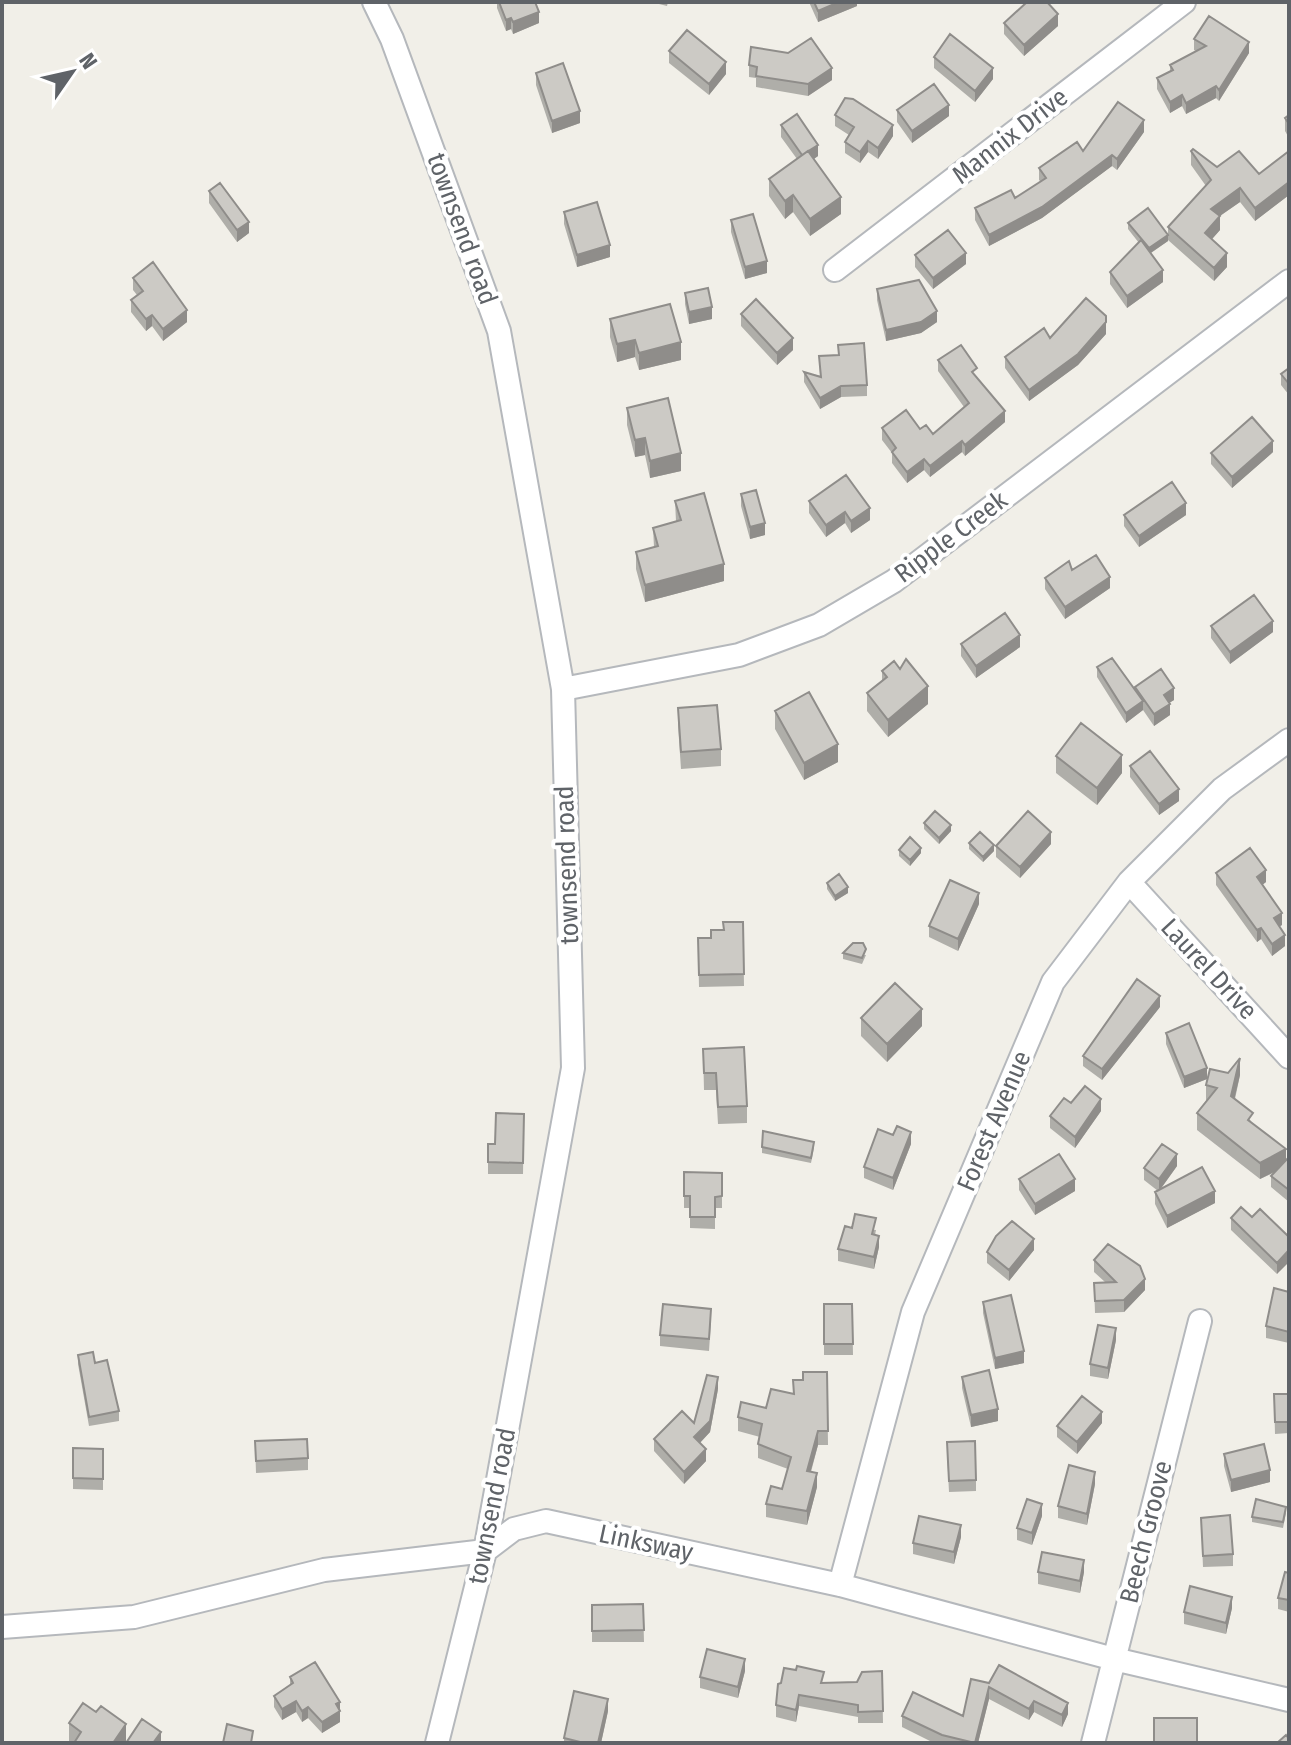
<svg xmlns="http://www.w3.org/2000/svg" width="1291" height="1745" viewBox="0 0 1291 1745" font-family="'Fira Sans Condensed',sans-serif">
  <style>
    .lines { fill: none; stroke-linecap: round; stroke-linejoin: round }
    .minor-casing { stroke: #b5b8bc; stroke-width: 26 }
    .minor { stroke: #fff; stroke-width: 22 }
    .wall { fill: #afaea9 }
    .shaded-wall { fill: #8f8d8a }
    .building { fill: #cccac5; stroke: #8f8d8a; stroke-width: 2 }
    .labels { text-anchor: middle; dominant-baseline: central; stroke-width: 8; stroke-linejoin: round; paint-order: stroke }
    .street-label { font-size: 26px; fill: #5f6368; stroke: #fff }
  </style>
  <rect width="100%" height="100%" fill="#f1efe8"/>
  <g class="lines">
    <defs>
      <path id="minor" d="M 374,2 L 392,39 L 499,331 L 563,689 L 573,1068 L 485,1551 L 437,1743
        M 835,270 L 1184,2
        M 563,689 L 739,655 L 819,625 L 894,581 L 1289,281
        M 1129,882 L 1289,1057
        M 840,1585 L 913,1312 L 1053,982 L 1129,882 L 1222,789 L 1289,740
        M 2,1627 L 134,1617 L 324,1570 L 485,1551 L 514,1529 L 546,1521 L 840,1585 L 1114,1659 L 1289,1700
        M 1093,1743 L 1200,1321"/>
    </defs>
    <!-- minor casing -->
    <use href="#minor" class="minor-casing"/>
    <!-- minor -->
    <use href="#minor" class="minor"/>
  </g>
  <!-- wall -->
  <path class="wall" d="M 497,2 L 535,2 L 539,23 L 513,34 L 511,29 L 506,31 L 497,8 Z
    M 651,2 L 668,2 L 667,6 Z
    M 809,2 L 857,2 L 857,6 L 818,22 Z
    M 1004,23 L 1058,26 L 1024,56 L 1004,34 Z
    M 1194,39 L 1249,53 L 1219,101 L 1216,98 L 1186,114 L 1182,106 L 1170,113 L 1157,89 L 1157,78 L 1170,71 L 1170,65 L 1196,51 L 1194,50 Z
    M 669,51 L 726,74 L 709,95 L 669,63 Z
    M 934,57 L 993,79 L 975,102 L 934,68 Z
    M 749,65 L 832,80 L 808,96 L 756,87 L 756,78 L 749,77 Z
    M 536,73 L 580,123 L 552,133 L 536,85 Z
    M 897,110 L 949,116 L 912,143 L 897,122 Z
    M 835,115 L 893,136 L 878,159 L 868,152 L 860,163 L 845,153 L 845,142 L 849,135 L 835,126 Z
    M 1289,115 L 1289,138 L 1285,131 L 1285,118 Z
    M 781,125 L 818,156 L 814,159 L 841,214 L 810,236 L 793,212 L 785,219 L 769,196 L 769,179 L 797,159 L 781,137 Z
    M 1144,132 L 1117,170 L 1112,166 L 1042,218 L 989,246 L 975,220 L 975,208 L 1015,198 L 1041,182 L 1039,180 L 1039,168 L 1083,151 Z
    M 1289,142 L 1289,195 L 1255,221 L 1240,202 L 1220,216 L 1220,230 L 1212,239 L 1227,267 L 1214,281 L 1168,240 L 1168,227 L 1206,186 L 1191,165 L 1191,151 L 1217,167 L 1259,174 L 1288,151 Z
    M 209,191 L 249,233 L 237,242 L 209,203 Z
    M 564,212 L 610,257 L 577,267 L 564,224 Z
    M 731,220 L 767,273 L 745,279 L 731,232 Z
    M 1128,223 L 1168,241 L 1151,253 L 1163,282 L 1127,308 L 1110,284 L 1110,272 L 1139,243 L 1128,229 Z
    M 915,255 L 966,264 L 933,289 L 915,267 Z
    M 133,278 L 187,322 L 163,341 L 152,326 L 146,331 L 131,312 L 131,300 L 137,295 L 133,290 Z
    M 877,289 L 937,322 L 921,333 L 886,341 L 877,300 Z
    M 685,293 L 712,319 L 689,324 L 685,304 Z
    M 741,314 L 793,350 L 777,365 L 741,326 Z
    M 610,319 L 681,360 L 639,370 L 635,357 L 617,362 L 610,337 Z
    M 1106,334 L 1078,365 L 1029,401 L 1005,368 L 1005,357 L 1050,338 Z
    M 838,345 L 867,385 L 867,396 L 841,397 L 820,409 L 804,382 L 804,372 L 820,376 L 819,356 L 838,355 Z
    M 938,360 L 977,378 L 1005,422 L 965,456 L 962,452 L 930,477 L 924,470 L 907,483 L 892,463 L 892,453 L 882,440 L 882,428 L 920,429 L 933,434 L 964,407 L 938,371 Z
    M 1289,368 L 1289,395 L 1281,385 L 1281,374 Z
    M 627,408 L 681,471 L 650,478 L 645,455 L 635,457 L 627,425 Z
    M 1273,452 L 1232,488 L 1211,464 L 1211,453 Z
    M 741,494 L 765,535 L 750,539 L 741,506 Z
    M 675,501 L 724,581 L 645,602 L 636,569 L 636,552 L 654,547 L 653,528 L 676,521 Z
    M 809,501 L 870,520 L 851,533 L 845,523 L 826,537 L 809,513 Z
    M 1124,515 L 1186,515 L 1139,547 L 1124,526 Z
    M 1045,578 L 1110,588 L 1065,619 L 1045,589 Z
    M 1211,626 L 1273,632 L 1230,664 L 1211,638 Z
    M 961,644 L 1020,647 L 976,678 L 961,656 Z
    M 1097,667 L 1135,690 L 1135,687 L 1174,700 L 1169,703 L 1170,715 L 1154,726 L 1143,710 L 1126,723 L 1097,677 Z
    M 882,671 L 928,704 L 888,737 L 867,711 L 867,693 L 882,681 Z
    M 678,708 L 721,749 L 721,766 L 681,769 L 678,725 Z
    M 775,711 L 838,762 L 804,780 L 775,729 Z
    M 1056,756 L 1122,773 L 1097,805 L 1056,773 Z
    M 1130,766 L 1179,801 L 1159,815 L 1130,777 Z
    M 924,823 L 951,831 L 939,844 L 924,829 Z
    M 969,843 L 994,851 L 983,862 L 969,849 Z
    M 1051,844 L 1020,878 L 996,857 L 996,846 Z
    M 899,850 L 921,853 L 910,866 L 899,856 Z
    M 1216,873 L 1266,882 L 1262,885 L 1282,925 L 1279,926 L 1285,946 L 1272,956 L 1261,939 L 1257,942 L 1216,885 Z
    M 827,883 L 848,893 L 835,901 L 827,889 Z
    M 979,904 L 958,951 L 929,937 L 929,926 Z
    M 743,922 L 744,986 L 699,987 L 698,938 L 711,938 Z
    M 843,953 L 866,955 L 862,964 L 843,959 Z
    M 1160,1007 L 1102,1080 L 1083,1066 L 1083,1056 Z
    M 861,1018 L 922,1026 L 887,1062 L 861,1036 Z
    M 1166,1033 L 1207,1079 L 1184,1088 L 1166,1044 Z
    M 703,1049 L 747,1106 L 747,1123 L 718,1124 L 716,1090 L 704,1090 Z
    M 1228,1073 L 1240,1075 L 1235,1099 L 1253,1124 L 1286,1160 L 1289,1157 L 1289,1202 L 1271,1187 L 1271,1176 L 1275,1172 L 1260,1179 L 1197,1130 L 1197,1113 L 1206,1101 L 1206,1085 Z
    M 1071,1103 L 1101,1111 L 1075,1148 L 1050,1128 L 1050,1116 Z
    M 524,1114 L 523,1174 L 488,1174 L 488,1162 Z
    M 893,1135 L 911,1144 L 893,1190 L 864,1178 L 864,1167 Z
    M 762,1147 L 814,1148 L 811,1163 L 762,1153 Z
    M 1177,1166 L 1160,1190 L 1215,1203 L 1167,1228 L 1155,1204 L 1155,1192 L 1158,1191 L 1144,1180 L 1144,1168 Z
    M 684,1172 L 722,1173 L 722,1208 L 715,1208 L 715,1229 L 690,1228 L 690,1208 L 684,1208 Z
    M 1019,1179 L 1075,1191 L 1035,1215 L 1019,1190 Z
    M 1252,1217 L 1289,1237 L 1277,1274 L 1231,1230 L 1231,1218 Z
    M 852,1228 L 876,1230 L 875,1235 L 879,1247 L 874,1269 L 838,1261 L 838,1249 Z
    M 1034,1250 L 1009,1281 L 987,1263 L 987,1252 Z
    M 1094,1260 L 1145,1290 L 1124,1312 L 1095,1313 L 1094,1283 L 1105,1282 L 1094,1272 Z
    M 1289,1292 L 1289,1343 L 1266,1338 L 1266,1326 Z
    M 983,1302 L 1024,1363 L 995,1369 L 983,1313 Z
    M 824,1304 L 852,1304 L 853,1355 L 824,1355 Z
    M 711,1321 L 709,1351 L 660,1346 L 660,1335 Z
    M 1116,1340 L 1108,1379 L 1090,1376 L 1090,1364 Z
    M 78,1355 L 95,1363 L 119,1411 L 119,1421 L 89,1426 L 78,1364 Z
    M 827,1372 L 828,1445 L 818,1445 L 811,1472 L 817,1487 L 807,1525 L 766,1517 L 766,1504 L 782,1489 L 788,1469 L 758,1458 L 758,1444 L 760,1437 L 738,1431 L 738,1417 L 766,1408 L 793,1394 L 803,1380 Z
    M 962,1377 L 998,1421 L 971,1427 L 962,1388 Z
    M 718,1389 L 710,1432 L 700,1443 L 706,1461 L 684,1484 L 654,1451 L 654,1439 L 694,1423 Z
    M 1274,1394 L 1289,1394 L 1289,1433 L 1275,1434 Z
    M 1102,1423 L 1077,1454 L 1057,1437 L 1057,1426 Z
    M 255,1441 L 308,1458 L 308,1470 L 256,1473 Z
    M 73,1448 L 103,1449 L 103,1490 L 73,1489 Z
    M 947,1453 L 976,1480 L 976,1491 L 949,1492 Z
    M 1224,1454 L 1270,1482 L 1231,1492 L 1224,1466 Z
    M 1095,1484 L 1087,1525 L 1058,1518 L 1058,1506 Z
    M 1286,1513 L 1283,1528 L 1252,1522 L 1252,1517 Z
    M 1042,1516 L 1032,1545 L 1017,1540 L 1017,1528 Z
    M 1201,1518 L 1233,1554 L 1233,1566 L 1203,1567 Z
    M 961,1537 L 954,1564 L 913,1554 L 913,1543 Z
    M 1038,1572 L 1084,1572 L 1080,1593 L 1038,1584 Z
    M 1289,1573 L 1289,1612 L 1278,1609 L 1278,1598 Z
    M 643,1604 L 644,1642 L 592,1642 L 592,1605 Z
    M 1232,1608 L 1226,1634 L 1184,1624 L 1184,1612 Z
    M 745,1671 L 738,1698 L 700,1688 L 700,1677 Z
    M 882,1671 L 883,1723 L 858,1723 L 858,1717 L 799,1706 L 796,1722 L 776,1717 L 776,1705 L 824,1683 L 857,1682 Z
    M 290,1677 L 340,1702 L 340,1722 L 322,1733 L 308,1718 L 302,1722 L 296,1712 L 282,1720 L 274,1707 L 274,1696 L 290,1686 Z
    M 989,1683 L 1068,1714 L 1062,1727 L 1034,1712 L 1029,1720 L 989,1699 L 978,1743 L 934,1743 L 902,1727 L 902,1716 L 963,1716 Z
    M 608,1711 L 601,1743 L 564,1743 L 564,1738 Z
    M 96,1712 L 126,1741 L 125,1743 L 72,1743 L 69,1741 L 69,1723 Z"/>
  <!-- shaded-wall -->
  <path class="shaded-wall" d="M 839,2 L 857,2 L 857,6 L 818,22 L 818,11 Z
    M 539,12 L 539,23 L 513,34 L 513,22 Z
    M 1058,14 L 1058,26 L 1024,56 L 1024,45 Z
    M 511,18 L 511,29 L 506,31 L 506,20 Z
    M 1249,42 L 1249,53 L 1219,101 L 1219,90 Z
    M 726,62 L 726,74 L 709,95 L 709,84 Z
    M 832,68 L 832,80 L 808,96 L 808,84 Z
    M 993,68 L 993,79 L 975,102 L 975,91 Z
    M 1216,86 L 1216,98 L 1186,114 L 1186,103 Z
    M 1182,95 L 1182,106 L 1170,113 L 1170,102 Z
    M 949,105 L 949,116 L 912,143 L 912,131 Z
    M 580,111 L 580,123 L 552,133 L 552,121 Z
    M 1144,120 L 1144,132 L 1117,170 L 1117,159 Z
    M 893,125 L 893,136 L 878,159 L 878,148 Z
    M 868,141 L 868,152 L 860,163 L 860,152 Z
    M 818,145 L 818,156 L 802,167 L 802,156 Z
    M 1112,155 L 1112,166 L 1042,218 L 989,246 L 989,235 Z
    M 1289,182 L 1289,195 L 1255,221 L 1255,208 Z
    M 1240,188 L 1240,202 L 1211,222 L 1211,209 Z
    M 793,195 L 793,212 L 785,219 L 785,201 Z
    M 841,197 L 841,214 L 810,236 L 810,219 Z
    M 1220,216 L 1220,230 L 1205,247 L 1205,233 Z
    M 249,222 L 249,233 L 237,242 L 237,230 Z
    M 1168,235 L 1168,241 L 1149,254 L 1149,248 Z
    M 610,245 L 610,257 L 577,267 L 577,255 Z
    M 966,253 L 966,264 L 933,289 L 933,278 Z
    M 1227,253 L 1227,267 L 1214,281 L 1214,268 Z
    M 767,261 L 767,273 L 745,279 L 745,267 Z
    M 1163,270 L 1163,282 L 1127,308 L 1127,296 Z
    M 712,307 L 712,319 L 689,324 L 689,312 Z
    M 187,310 L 187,322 L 163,341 L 163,329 Z
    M 937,311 L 937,322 L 921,333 L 886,341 L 886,330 Z
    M 152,315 L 152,326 L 146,331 L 146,319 Z
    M 1106,322 L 1106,334 L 1078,365 L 1029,401 L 1029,390 Z
    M 793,338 L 793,350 L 777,365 L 777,353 Z
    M 635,340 L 635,357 L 617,362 L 617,344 Z
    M 681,342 L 681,360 L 639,370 L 639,353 Z
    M 841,386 L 841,397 L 820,409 L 820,398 Z
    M 1005,411 L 1005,422 L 965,456 L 965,445 Z
    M 645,438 L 645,455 L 635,457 L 635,440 Z
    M 962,441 L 962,452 L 930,477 L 930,466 Z
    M 1273,441 L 1273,452 L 1232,488 L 1232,477 Z
    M 681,453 L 681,471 L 650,478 L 650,461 Z
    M 924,459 L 924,470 L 907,483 L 907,472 Z
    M 1186,503 L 1186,515 L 1139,547 L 1139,536 Z
    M 870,508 L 870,520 L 851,533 L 851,521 Z
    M 845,512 L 845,523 L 826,537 L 826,525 Z
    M 765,523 L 765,535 L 750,539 L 750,527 Z
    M 724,564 L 724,581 L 645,602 L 645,585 Z
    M 1110,577 L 1110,588 L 1065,619 L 1065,607 Z
    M 1273,621 L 1273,632 L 1230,664 L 1230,652 Z
    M 1020,635 L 1020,647 L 976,678 L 976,666 Z
    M 928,686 L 928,704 L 888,737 L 888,720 Z
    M 1174,688 L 1174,700 L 1164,706 L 1164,695 Z
    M 1143,701 L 1143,710 L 1126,723 L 1126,713 Z
    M 1170,704 L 1170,715 L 1154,726 L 1154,714 Z
    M 838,744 L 838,762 L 804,780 L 804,763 Z
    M 1122,755 L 1122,773 L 1097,805 L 1097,788 Z
    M 1179,789 L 1179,801 L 1159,815 L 1159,804 Z
    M 951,825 L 951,831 L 939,844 L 939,838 Z
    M 1051,832 L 1051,844 L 1020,878 L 1020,867 Z
    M 994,845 L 994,851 L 983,862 L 983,857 Z
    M 921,848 L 921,853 L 910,866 L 910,860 Z
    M 1266,870 L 1266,882 L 1257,889 L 1257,877 Z
    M 848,887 L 848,893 L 835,901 L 835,896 Z
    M 979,893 L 979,904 L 958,951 L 958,939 Z
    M 1282,913 L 1282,925 L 1274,930 L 1274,918 Z
    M 1261,928 L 1261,939 L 1257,942 L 1257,930 Z
    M 1285,935 L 1285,946 L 1272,956 L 1272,944 Z
    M 1160,996 L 1160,1007 L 1102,1080 L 1102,1069 Z
    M 922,1009 L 922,1026 L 887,1062 L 887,1044 Z
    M 1240,1058 L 1240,1075 L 1231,1113 L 1231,1096 Z
    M 1207,1068 L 1207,1079 L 1184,1088 L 1184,1077 Z
    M 1101,1099 L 1101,1111 L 1075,1148 L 1075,1137 Z
    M 911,1132 L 911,1144 L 893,1190 L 893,1178 Z
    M 1286,1149 L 1286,1166 L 1260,1179 L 1260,1163 Z
    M 1177,1154 L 1177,1166 L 1159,1191 L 1159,1179 Z
    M 1075,1179 L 1075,1191 L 1035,1215 L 1035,1204 Z
    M 1215,1191 L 1215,1203 L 1167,1228 L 1167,1216 Z
    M 879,1236 L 879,1247 L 874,1269 L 874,1257 Z
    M 1034,1239 L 1034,1250 L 1009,1281 L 1009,1270 Z
    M 1289,1250 L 1289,1262 L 1277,1274 L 1277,1263 Z
    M 1145,1279 L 1145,1290 L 1124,1312 L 1124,1300 Z
    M 1116,1328 L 1116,1340 L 1108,1379 L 1108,1368 Z
    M 1024,1351 L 1024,1363 L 995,1369 L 995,1358 Z
    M 718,1377 L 718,1389 L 710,1432 L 694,1449 L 694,1437 Z
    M 998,1409 L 998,1421 L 971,1427 L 971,1415 Z
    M 1102,1412 L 1102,1423 L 1077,1454 L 1077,1442 Z
    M 818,1431 L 818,1445 L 807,1484 L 807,1471 Z
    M 706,1449 L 706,1461 L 684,1484 L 684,1472 Z
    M 1270,1470 L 1270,1482 L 1231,1492 L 1231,1480 Z
    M 1095,1472 L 1095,1484 L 1087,1525 L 1087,1514 Z
    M 817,1473 L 817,1487 L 807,1525 L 807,1511 Z
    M 1042,1504 L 1042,1516 L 1032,1545 L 1032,1533 Z
    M 961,1525 L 961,1537 L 954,1564 L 954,1552 Z
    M 1084,1560 L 1084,1572 L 1080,1593 L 1080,1581 Z
    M 1232,1597 L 1232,1608 L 1226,1634 L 1226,1623 Z
    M 745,1659 L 745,1671 L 738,1698 L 738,1687 Z
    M 989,1687 L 989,1699 L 978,1743 L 975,1743 Z
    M 799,1695 L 799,1706 L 796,1722 L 796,1710 Z
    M 608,1699 L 608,1711 L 601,1743 L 598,1743 Z
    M 296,1701 L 296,1712 L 282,1720 L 282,1709 Z
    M 1034,1701 L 1034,1712 L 1029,1720 L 1029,1709 Z
    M 340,1702 L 340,1722 L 322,1733 L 322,1722 L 336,1704 Z
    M 1068,1703 L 1068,1714 L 1062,1727 L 1062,1715 Z
    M 308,1707 L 308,1718 L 302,1722 L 302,1711 Z
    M 126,1724 L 126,1741 L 125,1743 L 113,1743 Z
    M 161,1732 L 161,1743 L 153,1743 Z"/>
  <!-- building -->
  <path class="building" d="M 499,2 L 535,2 L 539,12 L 513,22 L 511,18 L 506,20 Z
    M 814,2 L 839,2 L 818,11 Z
    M 1027,2 L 1047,2 L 1058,14 L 1024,45 L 1004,23 Z
    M 1209,16 L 1249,42 L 1219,90 L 1216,86 L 1186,103 L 1182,95 L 1170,102 L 1157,78 L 1173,70 L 1170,65 L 1206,46 L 1194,39 Z
    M 687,30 L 726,62 L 709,84 L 669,51 Z
    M 950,34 L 993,68 L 975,91 L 934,57 Z
    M 811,38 L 832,68 L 808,84 L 756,76 L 757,67 L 749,65 L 751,47 L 788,53 Z
    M 563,63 L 580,111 L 552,121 L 536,73 Z
    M 934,84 L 949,105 L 912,131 L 897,110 Z
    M 845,98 L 853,99 L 893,125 L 878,148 L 868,141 L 860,152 L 845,142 L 854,127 L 835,115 Z
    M 1118,102 L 1144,120 L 1117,159 L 1112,155 L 1042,207 L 989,235 L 975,208 L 1011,190 L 1015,198 L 1046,178 L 1039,168 L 1077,142 L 1083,151 Z
    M 797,114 L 818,145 L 802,155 L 781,125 Z
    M 1289,115 L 1289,124 L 1285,118 Z
    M 1193,149 L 1217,167 L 1239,151 L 1259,174 L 1289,151 L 1289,182 L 1255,208 L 1240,188 L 1211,209 L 1220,216 L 1205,233 L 1227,253 L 1214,268 L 1168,227 L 1211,180 L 1191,151 Z
    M 808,151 L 841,197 L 810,219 L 793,195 L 785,201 L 769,179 Z
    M 220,183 L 249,222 L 237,230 L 209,191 Z
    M 597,202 L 610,245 L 577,255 L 564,212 Z
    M 1148,208 L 1168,235 L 1149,248 L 1128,223 Z
    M 753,214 L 767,261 L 745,267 L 731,220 Z
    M 948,230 L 966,253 L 933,278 L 915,255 Z
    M 1141,240 L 1163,270 L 1127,296 L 1110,272 Z
    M 153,262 L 187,310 L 163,329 L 152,315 L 146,319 L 131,300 L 143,291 L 133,278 Z
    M 919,280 L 937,311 L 921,322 L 886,330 L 877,289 Z
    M 708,288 L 712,307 L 689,312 L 685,293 Z
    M 1086,298 L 1106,316 L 1106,322 L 1078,354 L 1029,390 L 1005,357 L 1044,328 L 1050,338 Z
    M 756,299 L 793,338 L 777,353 L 741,314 Z
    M 670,304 L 681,342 L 639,353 L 635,340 L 617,344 L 610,319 Z
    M 864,343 L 867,385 L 841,386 L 820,398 L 804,372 L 821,377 L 819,356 L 839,355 L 838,345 Z
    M 961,345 L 977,368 L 972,372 L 1005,411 L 965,445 L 962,441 L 930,466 L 924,459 L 907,472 L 892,452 L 896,448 L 882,428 L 906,410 L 920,429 L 926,425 L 933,434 L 969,403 L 938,360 Z
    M 1289,368 L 1289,384 L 1281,374 Z
    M 668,398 L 681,453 L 650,461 L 645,438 L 635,440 L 627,408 Z
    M 1252,417 L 1273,441 L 1232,477 L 1211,453 Z
    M 846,475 L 870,508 L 851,521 L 845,512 L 826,525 L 809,501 Z
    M 1172,482 L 1186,503 L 1139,536 L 1124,515 Z
    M 756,490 L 765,523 L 750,527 L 741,494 Z
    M 704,493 L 724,564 L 645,585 L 636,552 L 658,546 L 653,528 L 681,520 L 675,501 Z
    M 1096,555 L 1110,577 L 1065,607 L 1045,578 L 1069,561 L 1072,570 Z
    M 1254,595 L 1273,621 L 1230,652 L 1211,626 Z
    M 1005,613 L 1020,635 L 976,666 L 961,644 Z
    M 1112,658 L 1143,701 L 1126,713 L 1097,667 Z
    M 906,659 L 928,686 L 888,720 L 867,693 L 887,677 L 882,671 L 894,661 L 900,669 Z
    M 1161,669 L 1174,688 L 1164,695 L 1170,704 L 1154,714 L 1135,687 Z
    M 809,692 L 838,744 L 804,763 L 775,711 Z
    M 717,705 L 721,749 L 681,752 L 678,708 Z
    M 1081,723 L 1122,755 L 1097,788 L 1056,756 Z
    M 1150,751 L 1179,789 L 1159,804 L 1130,766 Z
    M 935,811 L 951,825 L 939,838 L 924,823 Z
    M 1028,811 L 1051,832 L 1020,867 L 996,846 Z
    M 980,832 L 994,845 L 983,857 L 969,843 Z
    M 910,837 L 921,848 L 910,860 L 899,850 Z
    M 1250,848 L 1266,870 L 1257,877 L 1282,913 L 1274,918 L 1285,935 L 1272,944 L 1261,928 L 1257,930 L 1216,873 Z
    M 839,874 L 848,887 L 835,896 L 827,883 Z
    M 950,880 L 979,893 L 958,939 L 929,926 Z
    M 723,922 L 743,922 L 744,974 L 699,975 L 698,938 L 711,938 L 711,930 L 724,930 Z
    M 853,943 L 863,943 L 866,949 L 862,958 L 843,953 Z
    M 1137,979 L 1160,996 L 1102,1069 L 1083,1056 Z
    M 895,983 L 922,1009 L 887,1044 L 861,1018 Z
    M 1189,1023 L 1207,1068 L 1184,1077 L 1166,1033 Z
    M 744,1047 L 747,1106 L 718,1107 L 716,1073 L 704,1073 L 703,1049 Z
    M 1240,1058 L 1231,1096 L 1253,1113 L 1248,1120 L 1286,1149 L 1260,1163 L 1197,1113 L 1217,1088 L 1206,1085 L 1210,1069 L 1228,1073 Z
    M 1085,1086 L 1101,1099 L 1075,1137 L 1050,1116 L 1064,1098 L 1071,1103 Z
    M 496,1113 L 524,1114 L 523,1163 L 488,1162 L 488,1144 L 495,1144 Z
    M 897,1126 L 911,1132 L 893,1178 L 864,1167 L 878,1129 L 893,1135 Z
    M 763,1131 L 814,1142 L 811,1158 L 762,1147 Z
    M 1162,1144 L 1177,1154 L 1159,1179 L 1144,1168 Z
    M 1059,1154 L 1075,1179 L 1035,1204 L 1019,1179 Z
    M 1289,1157 L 1289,1190 L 1271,1176 Z
    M 1202,1167 L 1215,1191 L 1167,1216 L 1155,1192 Z
    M 684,1172 L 722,1173 L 722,1196 L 715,1197 L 715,1217 L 690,1217 L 690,1196 L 684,1196 Z
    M 1241,1207 L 1252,1217 L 1260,1209 L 1289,1237 L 1289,1250 L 1277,1263 L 1231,1218 Z
    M 855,1214 L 876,1218 L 872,1234 L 879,1236 L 874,1257 L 838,1249 L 845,1226 L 852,1228 Z
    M 1012,1221 L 1034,1239 L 1009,1270 L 987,1252 L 996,1236 Z
    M 1108,1244 L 1140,1266 L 1145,1279 L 1124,1300 L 1095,1301 L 1094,1283 L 1116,1282 L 1094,1260 Z
    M 1274,1288 L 1289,1292 L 1289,1332 L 1266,1326 Z
    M 1011,1295 L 1024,1351 L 995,1358 L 983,1302 Z
    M 663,1304 L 711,1309 L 709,1339 L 660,1335 Z
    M 824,1304 L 852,1304 L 853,1344 L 824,1344 Z
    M 1098,1325 L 1116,1328 L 1108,1368 L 1090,1364 Z
    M 93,1352 L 95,1363 L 107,1360 L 119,1411 L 89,1417 L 78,1355 Z
    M 989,1370 L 998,1409 L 971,1415 L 962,1377 Z
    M 803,1372 L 827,1372 L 828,1431 L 818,1431 L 807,1471 L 817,1473 L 807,1511 L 766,1504 L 771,1486 L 782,1489 L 791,1457 L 758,1444 L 762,1424 L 738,1417 L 741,1402 L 766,1408 L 771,1389 L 794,1394 L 793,1380 L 803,1380 Z
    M 707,1375 L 718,1377 L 710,1421 L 694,1437 L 706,1449 L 684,1472 L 654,1439 L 682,1411 L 694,1423 Z
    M 1274,1394 L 1289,1394 L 1289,1422 L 1275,1422 Z
    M 1082,1396 L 1102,1412 L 1077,1442 L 1057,1426 Z
    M 307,1439 L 308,1458 L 256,1461 L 255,1441 Z
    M 975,1441 L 976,1480 L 949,1481 L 947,1442 Z
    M 1264,1444 L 1270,1470 L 1231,1480 L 1224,1454 Z
    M 73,1448 L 103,1449 L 103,1479 L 73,1478 Z
    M 1069,1465 L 1095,1472 L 1087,1514 L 1058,1506 Z
    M 1027,1499 L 1042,1504 L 1032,1533 L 1017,1528 Z
    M 1256,1499 L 1286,1507 L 1283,1522 L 1252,1517 Z
    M 1230,1515 L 1233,1554 L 1203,1556 L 1201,1518 Z
    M 919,1516 L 961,1525 L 954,1552 L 913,1543 Z
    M 1042,1552 L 1084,1560 L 1080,1581 L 1038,1572 Z
    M 1285,1572 L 1289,1573 L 1289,1600 L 1278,1598 Z
    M 1190,1586 L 1232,1597 L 1226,1623 L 1184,1612 Z
    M 643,1604 L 644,1630 L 592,1631 L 592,1605 Z
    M 707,1649 L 745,1659 L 738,1687 L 700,1677 Z
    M 315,1662 L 340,1702 L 336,1704 L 340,1711 L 322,1722 L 308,1707 L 302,1711 L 296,1701 L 282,1709 L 274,1696 L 293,1683 L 290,1677 Z
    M 999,1665 L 1068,1703 L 1062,1715 L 1034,1701 L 1029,1709 L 989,1687 L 975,1743 L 942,1735 L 902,1716 L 913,1692 L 963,1716 L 971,1679 L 989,1683 Z
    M 797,1666 L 824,1672 L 821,1683 L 857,1682 L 862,1672 L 882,1671 L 883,1711 L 858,1712 L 858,1705 L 799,1695 L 796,1710 L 776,1705 L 778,1684 L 781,1683 L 784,1668 L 796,1670 Z
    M 574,1691 L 608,1699 L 598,1743 L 584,1743 L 564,1738 Z
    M 83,1703 L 96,1712 L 101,1706 L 126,1724 L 113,1743 L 74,1743 L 81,1732 L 69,1723 Z
    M 1154,1718 L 1197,1718 L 1197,1742 L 1154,1742 Z
    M 142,1719 L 161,1732 L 153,1743 L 126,1743 Z
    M 227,1724 L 253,1731 L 251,1743 L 223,1743 Z
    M 1286,1735 L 1289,1739 L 1289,1743 L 1277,1743 Z"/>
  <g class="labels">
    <!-- street labels -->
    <g class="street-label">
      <text transform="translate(1010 136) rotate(-38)">Mannix Drive</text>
      <text transform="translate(462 229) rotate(70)">townsend road</text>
      <text transform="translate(951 537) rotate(-37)">Ripple Creek</text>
      <text transform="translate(567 865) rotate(-92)">townsend road</text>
      <text transform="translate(1209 969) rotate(47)">Laurel Drive</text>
      <text transform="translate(994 1121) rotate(-67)">Forest Avenue</text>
      <text transform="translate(492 1506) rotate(-79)">townsend road</text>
      <text transform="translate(1146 1532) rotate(-76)">Beech Groove</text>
      <text transform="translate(646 1543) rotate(12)">Linksway</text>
    </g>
  </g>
  <!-- border -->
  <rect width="1291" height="1745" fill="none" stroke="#5f6368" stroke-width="8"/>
  <!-- north arrow -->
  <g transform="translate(72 72) rotate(56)" stroke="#ffffff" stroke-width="6" paint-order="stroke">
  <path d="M0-6L14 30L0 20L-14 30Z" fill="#5f6368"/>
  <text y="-12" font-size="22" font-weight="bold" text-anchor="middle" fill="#5f6368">N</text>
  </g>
</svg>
